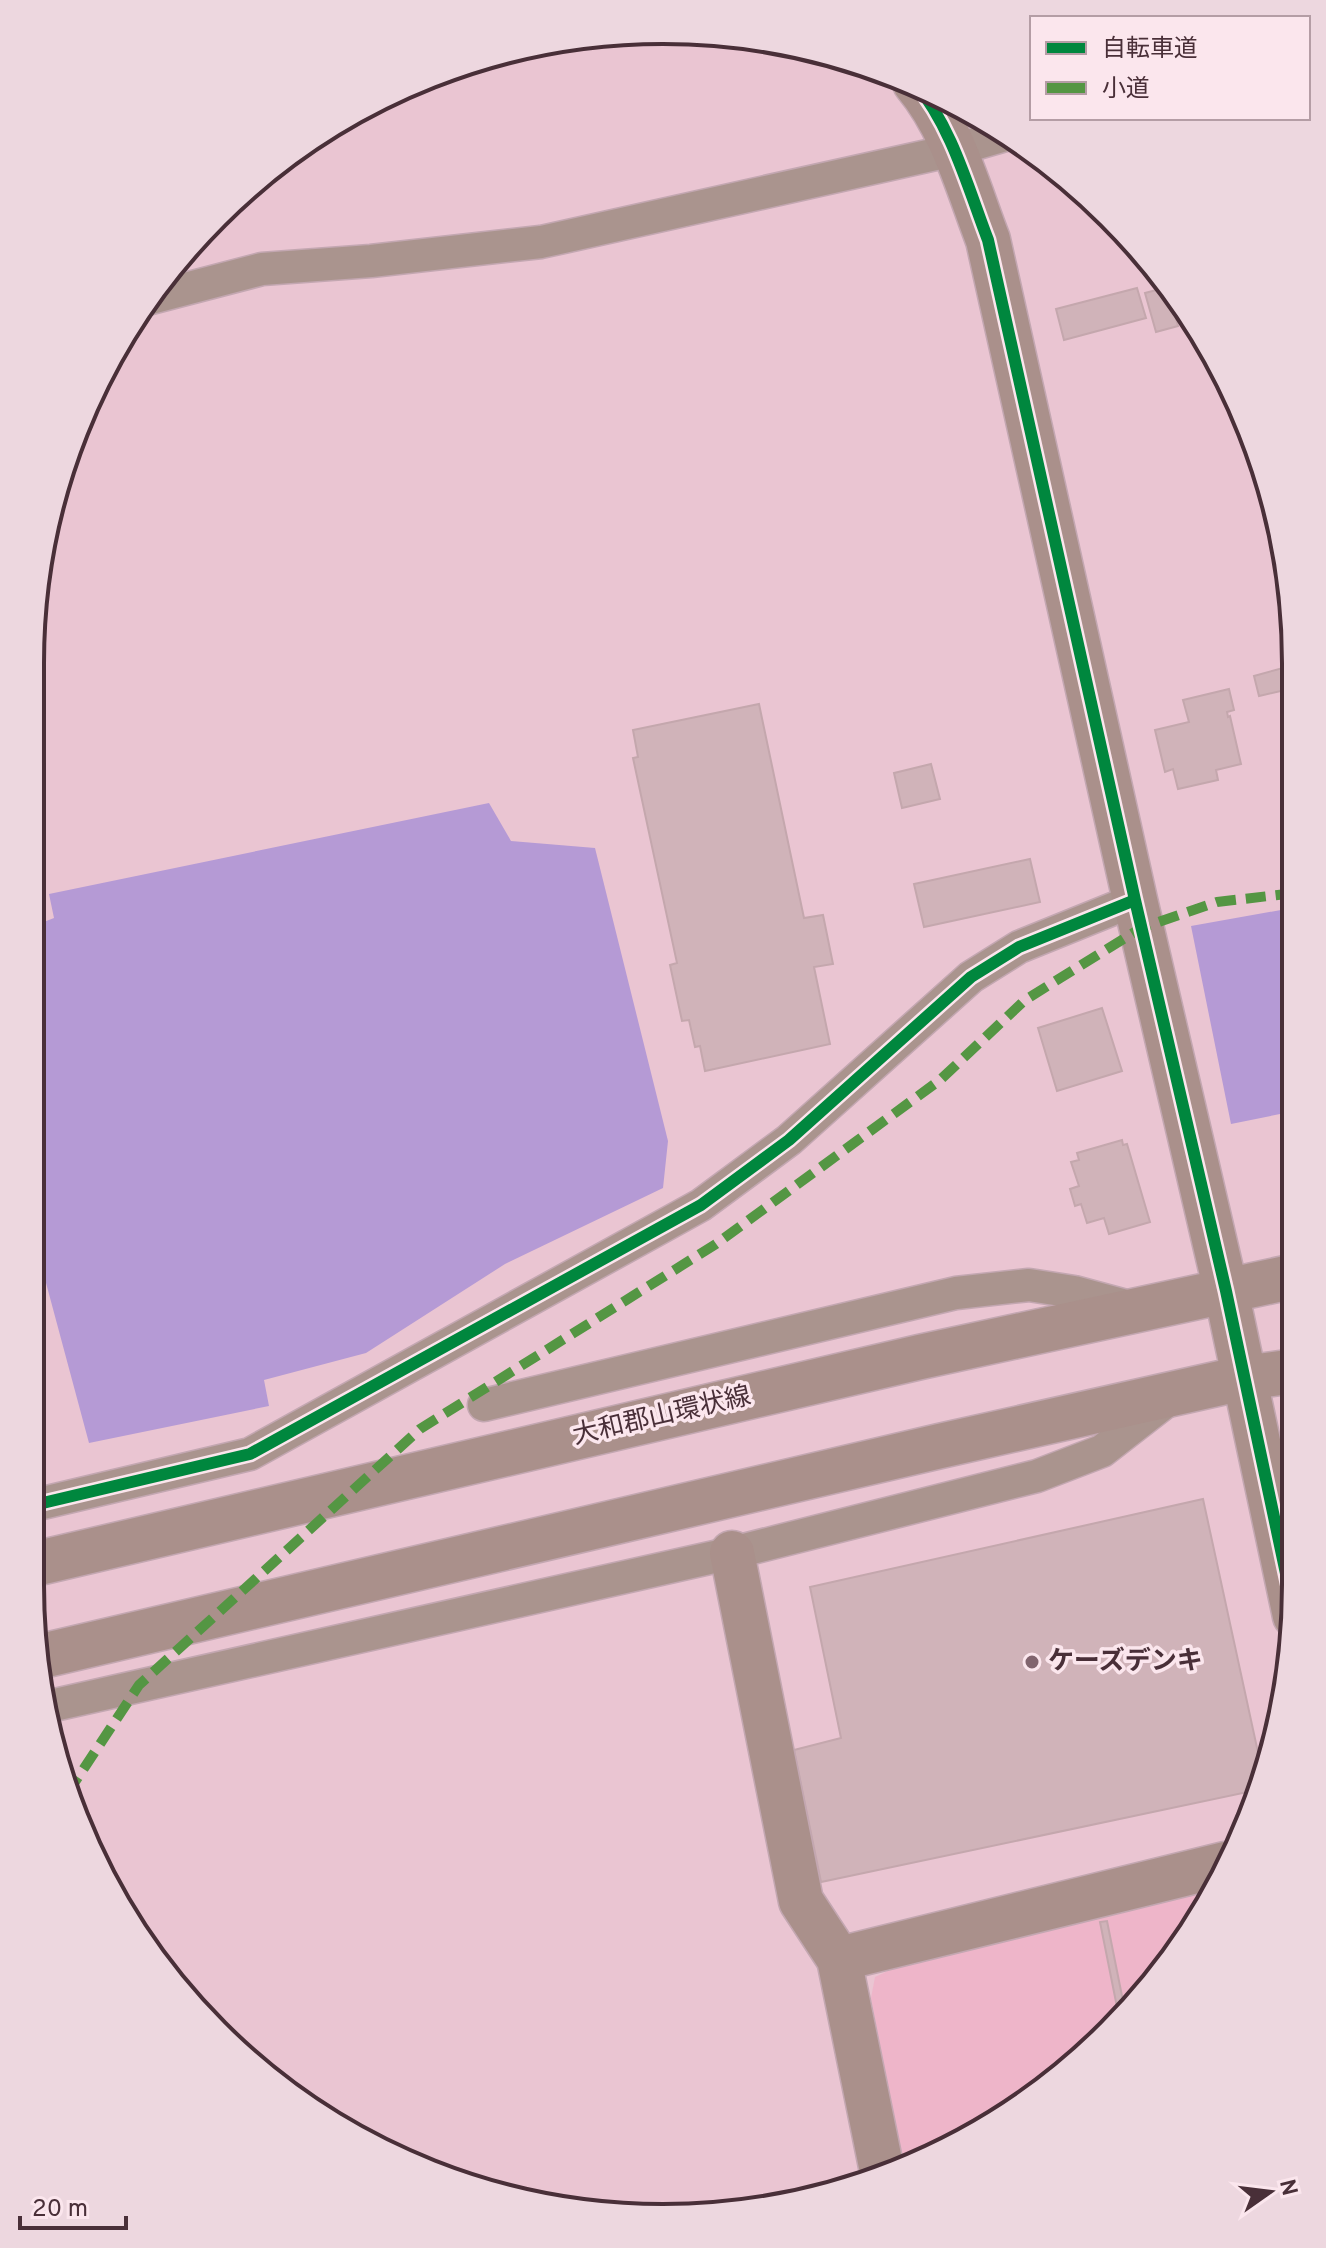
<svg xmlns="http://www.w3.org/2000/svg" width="1326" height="2248" viewBox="0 0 1326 2248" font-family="Overpass,'Noto Sans JP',sans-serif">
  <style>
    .built { fill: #eeb5c9 }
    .water { fill: #b59ad5 }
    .building { fill: #d0b3b9; stroke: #c4a7ad; stroke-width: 2 }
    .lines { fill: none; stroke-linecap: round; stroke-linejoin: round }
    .street-casing { stroke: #c3a7b1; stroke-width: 35 }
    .secondary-casing { stroke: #c3a7b1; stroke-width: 47 }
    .street { stroke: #aa948e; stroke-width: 32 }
    .secondary { stroke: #aa908b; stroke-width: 44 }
    .quiet { stroke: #549643; stroke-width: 10; stroke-dasharray: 20 10; stroke-linecap: butt }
    .cycleway-casing { stroke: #fbe6ed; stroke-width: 17 }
    .cycleway { stroke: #00873e; stroke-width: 12 }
    .poi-dot { fill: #81646e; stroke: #fbe6ed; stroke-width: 3 }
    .labels { text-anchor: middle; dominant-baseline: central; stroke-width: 7; stroke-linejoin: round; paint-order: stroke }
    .street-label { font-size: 26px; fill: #492f38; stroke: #fbe6ed }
    .poi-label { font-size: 26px; font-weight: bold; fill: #492f38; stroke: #fbe6ed; text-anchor: start }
    .rim { fill: none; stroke: #492f38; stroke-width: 4 }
  </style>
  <rect width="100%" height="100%" fill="#eac5d2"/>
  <!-- built -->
  <path class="built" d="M 1212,1890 L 1189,1937 L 1048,2087 L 903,2165 L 871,1998 L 875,1977 L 892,1969 Z"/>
  <!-- water -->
  <path class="water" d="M 489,803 L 511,841 L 595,848 L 668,1141 L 663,1188 L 505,1264 L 366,1353 L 264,1380 L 269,1406 L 89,1443 L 31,1227 L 31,927 L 54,918 L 49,894 Z
    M 1281,910 L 1295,910 L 1295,1111 L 1231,1124 L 1191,926 Z"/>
  <!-- building -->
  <path class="building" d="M 1168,287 L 1186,312 L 1175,315 L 1178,326 L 1156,332 L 1145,293 Z
    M 1137,288 L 1146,318 L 1064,340 L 1056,309 Z
    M 1283,668 L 1284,672 L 1290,670 L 1294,688 L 1259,696 L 1254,676 Z
    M 1229,689 L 1234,710 L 1227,712 L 1228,717 L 1230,716 L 1241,764 L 1216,770 L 1218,780 L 1178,789 L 1173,769 L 1165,772 L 1155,730 L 1189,722 L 1183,700 Z
    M 759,704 L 804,918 L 823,915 L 833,964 L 814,967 L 830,1044 L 705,1071 L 700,1046 L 695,1047 L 689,1020 L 682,1021 L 670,965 L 677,963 L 633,758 L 638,757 L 633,730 Z
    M 931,764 L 940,799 L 902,808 L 894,773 Z
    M 1030,859 L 1040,902 L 924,927 L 914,884 Z
    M 1102,1008 L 1122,1071 L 1057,1091 L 1038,1028 Z
    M 1122,1140 L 1123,1145 L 1127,1144 L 1150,1222 L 1109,1234 L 1104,1218 L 1087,1223 L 1081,1204 L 1075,1206 L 1070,1189 L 1079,1186 L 1071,1162 L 1079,1160 L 1077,1153 Z
    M 1203,1499 L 1264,1780 L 1262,1789 L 821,1882 L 794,1750 L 841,1738 L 810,1587 Z
    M 1107,1921 L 1124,2006 L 1118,2012 L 1100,1922 Z"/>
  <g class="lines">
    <defs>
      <path id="street" d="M 147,299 L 262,269 L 371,261 L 541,242 L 954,150 L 1009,134
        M 484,1405 L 956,1293 L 1029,1285 L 1074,1292 L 1133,1308
        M 30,1506 L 250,1454 L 701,1205 L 789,1140 L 971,977 L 1019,947 L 1135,900
        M 50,1706 L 732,1553 L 1037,1476 L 1102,1451 L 1169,1399"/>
      <path id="secondary" d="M 915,83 C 952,127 968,188 988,240 L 1135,900 L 1226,1291 L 1295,1616
        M 732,1553 L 801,1901 L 839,1959 L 883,2176
        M 30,1565 L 920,1357 L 1295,1276
        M 42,1656 L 940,1446 L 1243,1378 L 1295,1371
        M 839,1959 L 1225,1864"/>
    </defs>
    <!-- street casing -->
    <use href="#street" class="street-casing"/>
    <!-- secondary casing -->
    <use href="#secondary" class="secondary-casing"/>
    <!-- street -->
    <use href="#street" class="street"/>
    <!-- secondary -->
    <use href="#secondary" class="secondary"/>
    <!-- quiet -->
    <path class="quiet" d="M 67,1794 L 139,1685 L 420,1429 L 716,1244 L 940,1080 L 1025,1000 L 1141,928 L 1217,902 L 1295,893"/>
    <defs>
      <path id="cycleway" d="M 915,83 C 952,127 968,188 988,240 L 1135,900 L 1226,1291 L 1295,1616
        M 30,1506 L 250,1454 L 701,1205 L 789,1140 L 971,977 L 1019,947 L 1135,900"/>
    </defs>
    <!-- cycleway casing -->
    <use href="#cycleway" class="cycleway-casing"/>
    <!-- cycleway -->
    <use href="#cycleway" class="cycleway"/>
  </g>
  <!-- markers -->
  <circle class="poi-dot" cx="1032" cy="1662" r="8"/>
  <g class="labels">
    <!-- street labels -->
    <g class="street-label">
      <text transform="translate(662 1417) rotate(-13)">大和郡山環状線</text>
    </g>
    <!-- poi labels -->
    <g class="poi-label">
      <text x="1048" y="1662">ケーズデンキ</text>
    </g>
  </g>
  <!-- crop -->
  <path d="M0 0H1326V2248H0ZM663 44H663A619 619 0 0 1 1282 663V1585A619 619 0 0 1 663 2204H663A619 619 0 0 1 44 1585V663A619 619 0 0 1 663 44Z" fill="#edd7df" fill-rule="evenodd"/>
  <path class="rim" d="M663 44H663A619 619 0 0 1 1282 663V1585A619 619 0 0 1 663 2204H663A619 619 0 0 1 44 1585V663A619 619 0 0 1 663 44Z"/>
  <!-- legend -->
  <rect x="1030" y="16" width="280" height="104" fill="#fbe6ed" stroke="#b49da5" stroke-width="2"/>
  <rect x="1046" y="42" width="40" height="12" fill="#00873e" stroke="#b49da5" stroke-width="2"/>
  <text x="1102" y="56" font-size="24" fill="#492f38">自転車道</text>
  <rect x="1046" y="82" width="40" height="12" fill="#549643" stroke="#b49da5" stroke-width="2"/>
  <text x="1102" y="96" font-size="24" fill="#492f38">小道</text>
  <!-- north arrow -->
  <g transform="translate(1270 2192) rotate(76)" stroke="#fbe6ed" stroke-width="6" paint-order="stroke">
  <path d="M0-6L14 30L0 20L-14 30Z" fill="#492f38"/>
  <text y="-12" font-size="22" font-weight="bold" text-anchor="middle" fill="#492f38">N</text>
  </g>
  <!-- scale -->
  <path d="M20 2216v12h106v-12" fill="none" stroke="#492f38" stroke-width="4"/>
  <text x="32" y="2216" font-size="24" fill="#492f38" stroke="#fbe6ed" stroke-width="6" paint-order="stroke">20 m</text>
</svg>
